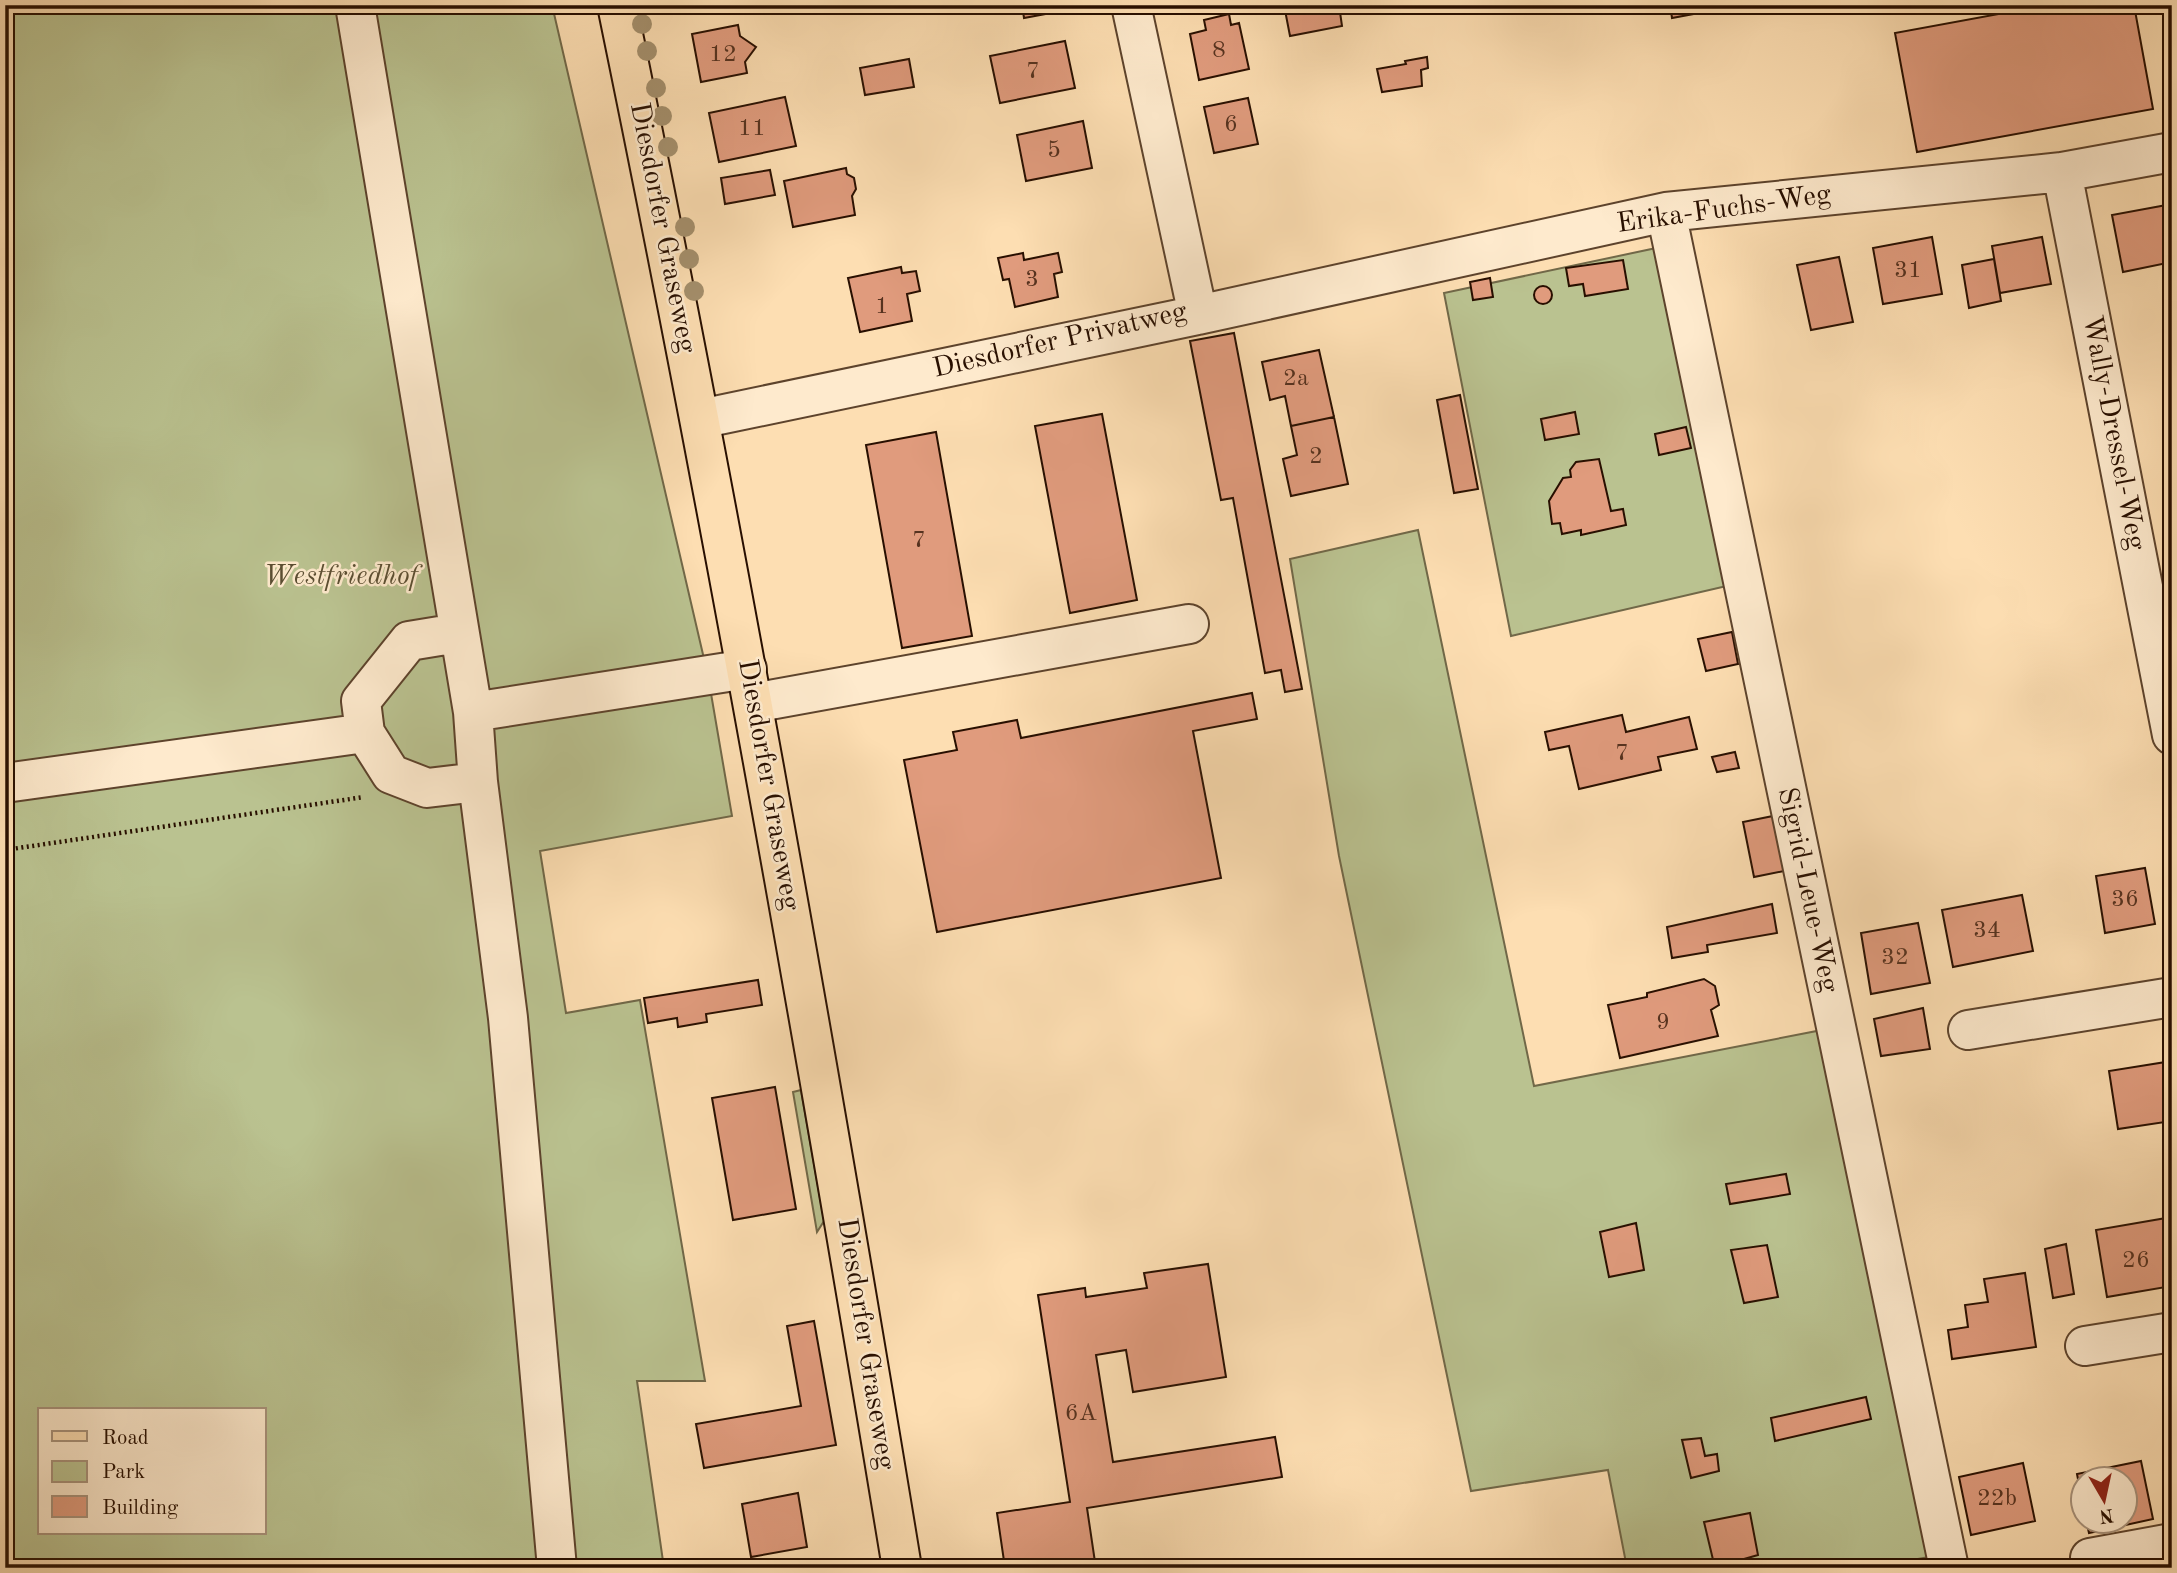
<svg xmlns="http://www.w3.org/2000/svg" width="2177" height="1573" viewBox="0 0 2177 1573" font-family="'Old Standard TT',serif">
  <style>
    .green { fill: #bac290; stroke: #716848; stroke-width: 2; fill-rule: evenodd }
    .building { fill: #e09b7d; stroke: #280f00; stroke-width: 2 }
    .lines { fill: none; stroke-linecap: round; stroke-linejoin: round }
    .minor-casing { stroke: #5d432c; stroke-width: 42 }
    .major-casing { stroke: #280f00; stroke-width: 42 }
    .path { stroke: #280f00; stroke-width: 4.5; stroke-dasharray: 2 3.5; stroke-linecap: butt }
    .minor { stroke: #feeacd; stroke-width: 38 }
    .major { stroke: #fddeb2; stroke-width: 38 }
    .tree { fill: #a48f6c }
    .labels { text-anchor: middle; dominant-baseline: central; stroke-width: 5; stroke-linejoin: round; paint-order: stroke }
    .number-label { font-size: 24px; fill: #56321f }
    .street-label { font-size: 28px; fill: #280f00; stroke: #feeacd }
    .park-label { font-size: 28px; font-style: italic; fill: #5b4e32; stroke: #feeacd }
  </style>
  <rect width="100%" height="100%" fill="#fddeb2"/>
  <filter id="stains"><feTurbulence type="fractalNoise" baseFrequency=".00286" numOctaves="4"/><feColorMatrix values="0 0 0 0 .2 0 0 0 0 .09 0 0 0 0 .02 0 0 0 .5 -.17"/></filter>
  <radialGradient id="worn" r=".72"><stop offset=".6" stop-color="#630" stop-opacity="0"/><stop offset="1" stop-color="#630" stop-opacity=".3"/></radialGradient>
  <!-- green -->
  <path class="green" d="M 5,5 L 552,5 L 708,676 L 732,816 L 540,851 L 566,1013 L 640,1000 L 705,1381 L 637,1381 L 664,1568 L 5,1568 ZM 40,1410 L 264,1410 L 264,1533 L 40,1533 Z
    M 1661,247 L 1731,585 L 1511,636 L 1444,293 Z
    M 1418,530 L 1534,1086 L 1822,1030 L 1935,1556 L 1866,1568 L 1627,1568 L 1608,1470 L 1471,1491 L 1339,856 L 1290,559 Z
    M 801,1090 L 824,1221 L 817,1232 L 793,1092 Z"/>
  <!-- building -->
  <path class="building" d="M 1022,5 L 1078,5 L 1078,8 L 1024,18 Z
    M 1284,5 L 1339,5 L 1342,26 L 1290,36 Z
    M 1670,5 L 1742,5 L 1672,18 Z
    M 2048,5 L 2134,5 L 2153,109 L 1917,152 L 1895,33 Z
    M 1229,14 L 1231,25 L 1239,23 L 1249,69 L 1199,80 L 1190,34 L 1206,30 L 1204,20 Z
    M 738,25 L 740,36 L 756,47 L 745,62 L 747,73 L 701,82 L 692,34 Z
    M 1065,41 L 1075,88 L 1000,103 L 990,56 Z
    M 1427,57 L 1428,68 L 1421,70 L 1422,86 L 1382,92 L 1377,69 L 1406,64 L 1405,61 Z
    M 909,59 L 914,87 L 865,95 L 860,68 Z
    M 785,97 L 796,146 L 719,162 L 709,113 Z
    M 1248,98 L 1258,144 L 1214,153 L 1204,107 Z
    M 1083,121 L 1092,168 L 1026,181 L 1017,135 Z
    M 846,168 L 847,174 L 854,178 L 856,189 L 852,196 L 855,215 L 793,227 L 784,181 Z
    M 770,170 L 775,195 L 725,204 L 721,178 Z
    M 2172,204 L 2172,262 L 2123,272 L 2112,215 Z
    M 1932,237 L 1942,294 L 1883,304 L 1873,248 Z
    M 2042,237 L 2051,284 L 2000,293 L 1992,246 Z
    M 1023,253 L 1024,260 L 1058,253 L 1062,272 L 1054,274 L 1058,297 L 1015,307 L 1009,279 L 1003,280 L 998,258 Z
    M 1839,257 L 1853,322 L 1811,330 L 1797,265 Z
    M 1994,259 L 2001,301 L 1969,308 L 1962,265 Z
    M 1623,260 L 1628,289 L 1585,296 L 1583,284 L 1569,286 L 1566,268 Z
    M 901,267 L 902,273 L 916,271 L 920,291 L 907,294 L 912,321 L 860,332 L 848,278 Z
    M 1490,278 L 1493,297 L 1473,300 L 1470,282 Z
    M1534 295a9 9 0 1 1 18 0a9 9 0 1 1-18 0Z
    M 1234,333 L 1302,689 L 1285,692 L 1281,670 L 1265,673 L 1233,498 L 1221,500 L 1190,341 Z
    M 1319,350 L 1334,417 L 1291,426 L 1285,396 L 1270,400 L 1262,362 Z
    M 1460,395 L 1478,489 L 1454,493 L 1437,400 Z
    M 1575,412 L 1579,434 L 1545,440 L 1541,419 Z
    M 1102,414 L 1137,600 L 1070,613 L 1035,426 Z
    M 1334,417 L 1348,484 L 1291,496 L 1283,459 L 1297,455 L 1291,426 Z
    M 1686,427 L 1691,448 L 1659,455 L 1655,434 Z
    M 936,432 L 972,636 L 902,648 L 866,445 Z
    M 1599,459 L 1611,511 L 1623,509 L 1626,525 L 1581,535 L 1581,530 L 1562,534 L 1560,523 L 1552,524 L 1549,501 L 1563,478 L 1571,477 L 1570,470 L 1576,462 Z
    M 1732,632 L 1738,664 L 1706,671 L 1698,639 Z
    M 1252,693 L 1257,719 L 1193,731 L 1221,878 L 937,932 L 904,760 L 957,750 L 953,732 L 1017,720 L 1021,738 Z
    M 1622,715 L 1626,732 L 1689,717 L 1697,749 L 1658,757 L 1661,770 L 1579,789 L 1569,746 L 1549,750 L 1545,732 Z
    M 1735,752 L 1739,768 L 1717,772 L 1712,757 Z
    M 1778,815 L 1789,870 L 1754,877 L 1743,822 Z
    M 2145,868 L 2155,924 L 2105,933 L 2096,876 Z
    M 2022,895 L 2033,951 L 1953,967 L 1942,910 Z
    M 1772,904 L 1777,933 L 1707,945 L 1708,952 L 1672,958 L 1667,927 Z
    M 1918,923 L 1930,983 L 1871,994 L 1861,933 Z
    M 1704,979 L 1715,986 L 1719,1005 L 1711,1010 L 1718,1036 L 1620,1058 L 1608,1005 L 1647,997 L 1647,993 Z
    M 758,980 L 762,1005 L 706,1014 L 707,1022 L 678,1027 L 677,1018 L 648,1023 L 644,998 Z
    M 1923,1008 L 1930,1049 L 1881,1056 L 1874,1019 Z
    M 2172,1061 L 2172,1121 L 2118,1129 L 2109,1071 Z
    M 775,1087 L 796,1209 L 733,1220 L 712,1098 Z
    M 1786,1174 L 1790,1194 L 1730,1204 L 1726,1184 Z
    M 2172,1217 L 2172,1286 L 2107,1297 L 2096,1230 Z
    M 1636,1223 L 1644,1270 L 1609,1277 L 1600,1232 Z
    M 2066,1244 L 2074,1294 L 2053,1298 L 2045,1249 Z
    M 1767,1245 L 1778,1297 L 1744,1303 L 1731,1250 Z
    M 1208,1264 L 1226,1377 L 1133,1392 L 1126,1350 L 1096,1355 L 1113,1462 L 1275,1437 L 1282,1477 L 1087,1508 L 1095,1562 L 1057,1568 L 1005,1568 L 997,1513 L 1070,1502 L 1038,1295 L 1085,1288 L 1086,1297 L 1147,1288 L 1144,1273 Z
    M 2025,1273 L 2036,1347 L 1952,1359 L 1948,1330 L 1968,1327 L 1965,1305 L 1988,1302 L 1984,1279 Z
    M 814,1321 L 836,1445 L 704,1468 L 696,1424 L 801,1406 L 787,1326 Z
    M 1866,1397 L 1871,1419 L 1775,1441 L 1771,1418 Z
    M 1701,1438 L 1705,1456 L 1717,1454 L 1719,1471 L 1691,1478 L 1682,1440 Z
    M 2141,1461 L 2153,1519 L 2089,1533 L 2086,1520 L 2124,1520 L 2124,1478 L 2082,1478 L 2082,1500 L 2077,1474 Z
    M 2023,1463 L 2035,1521 L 1971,1535 L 1959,1477 Z
    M 798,1493 L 807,1547 L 751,1557 L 742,1504 Z
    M 1750,1513 L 1758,1555 L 1744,1559 L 1746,1568 L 1715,1568 L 1704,1522 Z"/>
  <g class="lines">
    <defs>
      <path id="minor" d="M 355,5 L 473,712 L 478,782 L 508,1018 L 557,1568
        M 2062,172 L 2172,735
        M 1666,212 L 1949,1568
        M 1198,315 L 1666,212 L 2062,172 L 2172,152
        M 700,419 L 1198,315 L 1131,5
        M 753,703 L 1189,624
        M 473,712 L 747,669
        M 365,733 L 361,701 L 409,641 L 458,633
        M 5,783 L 365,733 L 391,774 L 427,788 L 478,782
        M 1968,1030 L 2172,997
        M 2085,1346 L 2172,1332
        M 2090,1558 L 2172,1543"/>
      <path id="major" d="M 617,5 C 724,524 816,1045 902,1568"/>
    </defs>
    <!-- minor casing -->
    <use href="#minor" class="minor-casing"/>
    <!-- major casing -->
    <use href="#major" class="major-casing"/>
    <!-- path -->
    <path class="path" d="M 5,850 L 364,797"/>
    <!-- minor -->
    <use href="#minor" class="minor"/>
    <!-- major -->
    <use href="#major" class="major"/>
  </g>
  <!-- trees -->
  <g class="tree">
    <circle cx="642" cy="24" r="10"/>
    <circle cx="647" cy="51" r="10"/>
    <circle cx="656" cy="88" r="10"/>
    <circle cx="662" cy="116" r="10"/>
    <circle cx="668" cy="147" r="10"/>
    <circle cx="685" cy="227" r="10"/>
    <circle cx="689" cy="259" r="10"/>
    <circle cx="694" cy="291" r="10"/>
  </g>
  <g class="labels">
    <!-- number labels -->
    <g class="number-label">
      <text x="1219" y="51">8</text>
      <text x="723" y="55">12</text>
      <text x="1033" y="72">7</text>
      <text x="1231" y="125">6</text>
      <text x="752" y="129">11</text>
      <text x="1054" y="151">5</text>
      <text x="1908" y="271">31</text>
      <text x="1032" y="280">3</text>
      <text x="882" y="307">1</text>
      <text x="1296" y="379">2a</text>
      <text x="1316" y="457">2</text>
      <text x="919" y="541">7</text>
      <text x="1622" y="754">7</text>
      <text x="2125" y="900">36</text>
      <text x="1987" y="931">34</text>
      <text x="1895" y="958">32</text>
      <text x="1663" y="1023">9</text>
      <text x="2136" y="1261">26</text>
      <text x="1081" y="1414">6A</text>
      <text x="1997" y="1499">22b</text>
    </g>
    <!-- street labels -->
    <g class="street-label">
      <text transform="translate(1724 210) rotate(-8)">Erika-Fuchs-Weg</text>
      <text transform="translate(662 228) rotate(79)">Diesdorfer Graseweg</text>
      <text transform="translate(1060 341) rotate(-13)">Diesdorfer Privatweg</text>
      <text transform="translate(2113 433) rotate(79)">Wally-Dressel-Weg</text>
      <text transform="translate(768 785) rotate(80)">Diesdorfer Graseweg</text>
      <text transform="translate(1807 890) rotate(78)">Sigrid-Leue-Weg</text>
      <text transform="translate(865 1344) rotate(81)">Diesdorfer Graseweg</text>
    </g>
    <!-- park labels -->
    <g class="park-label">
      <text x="341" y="577">Westfriedhof</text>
    </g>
  </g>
  <!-- margin -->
  <rect width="2177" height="1573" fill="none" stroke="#fddeb2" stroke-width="28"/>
  <rect x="7" y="7" width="2163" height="1559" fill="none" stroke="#280f00" stroke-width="3.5"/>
  <rect x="14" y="14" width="2149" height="1545" fill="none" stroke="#280f00" stroke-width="2"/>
  <!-- legend -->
  <rect x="38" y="1408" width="228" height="126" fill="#feeacd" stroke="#a8927b" stroke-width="2"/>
  <rect x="52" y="1431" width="35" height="10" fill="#fddeb2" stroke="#a8927b" stroke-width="2"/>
  <text x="102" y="1444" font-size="21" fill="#280f00">Road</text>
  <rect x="52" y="1461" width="35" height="21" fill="#bac290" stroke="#a8927b" stroke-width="2"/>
  <text x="102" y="1478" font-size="21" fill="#280f00">Park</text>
  <rect x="52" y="1496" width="35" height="21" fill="#e09b7d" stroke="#a8927b" stroke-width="2"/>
  <text x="102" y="1514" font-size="21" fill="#280f00">Building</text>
  <!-- north arrow -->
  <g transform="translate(2104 1500) rotate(171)"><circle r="33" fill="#feeacd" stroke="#a8927b" stroke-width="2"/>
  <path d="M0-5L12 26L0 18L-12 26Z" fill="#8f2418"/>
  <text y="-10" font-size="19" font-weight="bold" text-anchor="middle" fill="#280f00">N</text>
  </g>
  <rect width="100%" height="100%" filter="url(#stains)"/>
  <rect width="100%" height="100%" fill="url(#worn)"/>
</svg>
